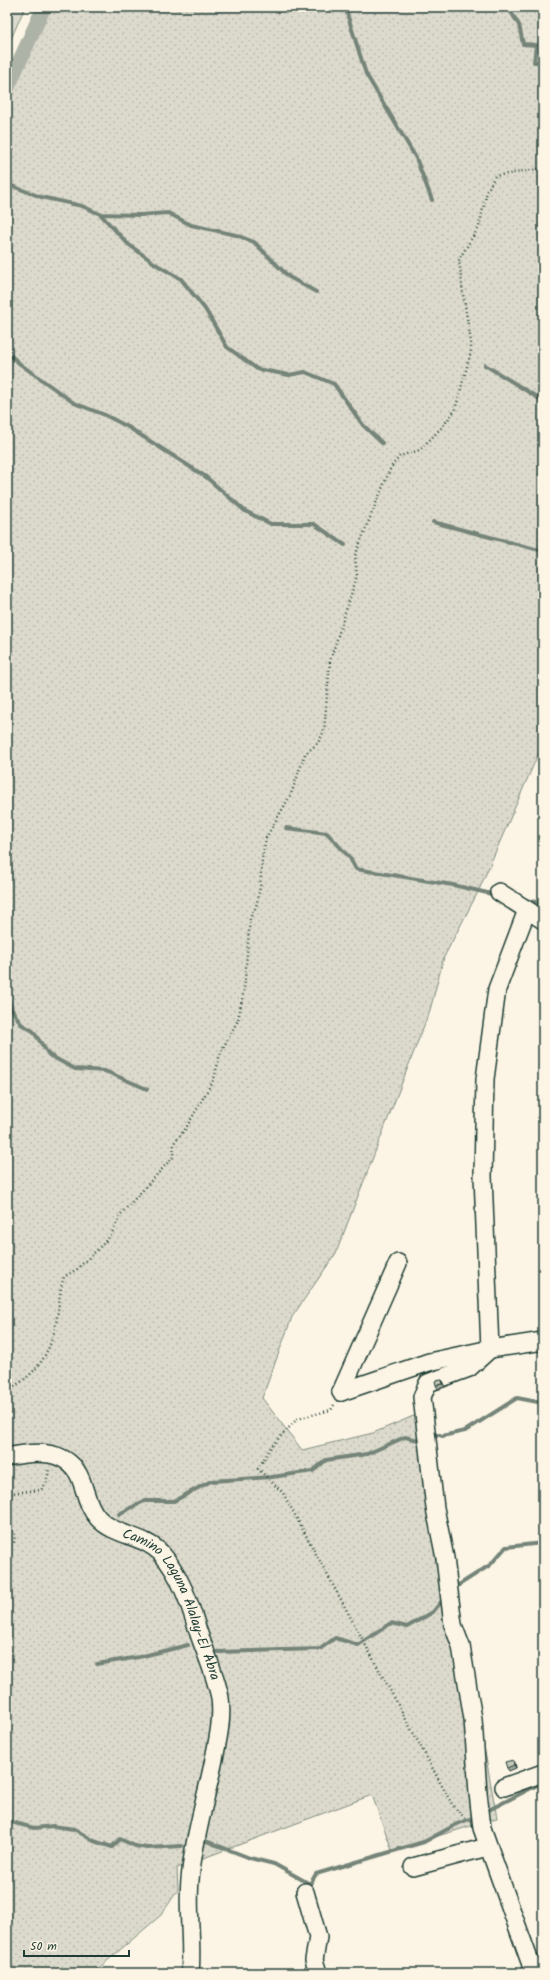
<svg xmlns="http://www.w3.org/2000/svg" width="550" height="1980" viewBox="0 0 550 1980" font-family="Kalam,sans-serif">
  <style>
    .green { fill: url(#green-dots); stroke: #7e8c80 }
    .pitch { fill: #dcdacc; stroke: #7e8c80 }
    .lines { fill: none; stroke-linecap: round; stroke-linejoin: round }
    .stream { stroke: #758479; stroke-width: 4 }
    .canal { stroke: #aeb3a7; stroke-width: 15 }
    .minor-casing { stroke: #1f3d34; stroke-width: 20 }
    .path { stroke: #1f3d34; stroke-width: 2.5; stroke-dasharray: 1 3; stroke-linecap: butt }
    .minor { stroke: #fcf5e5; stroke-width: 17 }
    .wall { fill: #a9ab9f; stroke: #1f3d34 }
    .shaded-wall { fill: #8a8b82; stroke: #1f3d34 }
    .building { fill: #c5c7b9; stroke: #1f3d34 }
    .labels { text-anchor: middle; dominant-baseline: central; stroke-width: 3.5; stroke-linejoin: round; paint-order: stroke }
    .street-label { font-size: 14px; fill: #1f3d34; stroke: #fcf5e5 }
  </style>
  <defs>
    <pattern id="green-dots" width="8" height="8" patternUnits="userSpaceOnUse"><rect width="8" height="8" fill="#dcdacc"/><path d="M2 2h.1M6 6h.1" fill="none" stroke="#bcbcb0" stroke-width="1.8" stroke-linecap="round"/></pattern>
  </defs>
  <rect width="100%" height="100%" fill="#fcf5e5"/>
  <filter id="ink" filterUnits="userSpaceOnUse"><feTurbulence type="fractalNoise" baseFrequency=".025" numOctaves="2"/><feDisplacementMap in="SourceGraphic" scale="8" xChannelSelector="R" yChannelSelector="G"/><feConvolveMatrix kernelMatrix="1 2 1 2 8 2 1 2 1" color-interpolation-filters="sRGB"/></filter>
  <g filter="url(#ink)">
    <!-- green -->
    <path class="green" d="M 49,7 L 543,7 L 543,743 L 478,892 L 444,957 L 430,1010 L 336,1253 L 292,1317 L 262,1398 L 302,1450 L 373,1433 L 423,1412 L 497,1818 L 392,1850 L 372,1795 L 177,1868 L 178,1890 L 161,1915 L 93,1973 L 7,1973 L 7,104 L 47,16 Z"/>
    <!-- pitch -->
    <path class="pitch" d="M 7,7 L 25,7 L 7,48 Z"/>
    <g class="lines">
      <!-- stream -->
      <path class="stream" d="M 345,7 L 366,74 L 416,158 L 432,200
        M 508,7 L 519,25 L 523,44 L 536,45 L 534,62 L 543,62
        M 7,184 L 41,197 L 82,206 L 100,214 L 128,244 L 157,265 L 181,279 L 205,309 L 227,347 L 257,369 L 289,375 L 305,372 L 334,384 L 363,425 L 382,443
        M 100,214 L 141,215 L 168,213 L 191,225 L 236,235 L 254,242 L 289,277 L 316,292
        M 7,352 L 20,364 L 74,403 L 105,415 L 128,427 L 206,477 L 245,511 L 271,524 L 314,524 L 345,545
        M 485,365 L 543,401
        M 433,522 L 543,551
        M 286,828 L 327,833 L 350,858 L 356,869 L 453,885 L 496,895
        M 524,900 L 543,903
        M 7,995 L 11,1008 L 21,1024 L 33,1031 L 49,1055 L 75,1069 L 105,1071 L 147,1089
        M 431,1435 L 440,1435 L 442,1436 L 465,1431 L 517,1398 L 543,1403
        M 119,1514 L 144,1501 L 174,1501 L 211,1481 L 272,1477 L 313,1471 L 326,1460 L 367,1454 L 405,1437 L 418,1440 L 421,1437
        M 454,1588 L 490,1565 L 506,1547 L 543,1543
        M 217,1652 L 320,1649 L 335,1638 L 358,1645 L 391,1623 L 407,1627 L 433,1612 L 445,1597
        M 97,1664 L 139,1657 L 188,1645
        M 485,1812 L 543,1782
        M 7,1821 L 34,1828 L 53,1826 L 74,1829 L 94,1841 L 112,1847 L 120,1839 L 135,1846 L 147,1848 L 182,1846
        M 206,1841 L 250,1858 L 274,1864 L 310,1884 L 316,1874 L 424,1842 L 457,1824 L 477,1816"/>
      <!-- canal -->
      <path class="canal" d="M 7,89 L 44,7"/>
      <defs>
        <g id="minor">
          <path d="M 499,892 L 543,920"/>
          <path d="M 527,910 L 497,989 L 485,1079 L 483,1176 L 490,1349 L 469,1368 L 428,1383 L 422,1397 L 435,1508 L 445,1558 L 453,1625 L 461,1646 L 473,1719 L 478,1793 L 482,1828 L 534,1973"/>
          <path d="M 341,1392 L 429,1362 L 490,1349 L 543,1341"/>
          <path d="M 341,1392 L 398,1263"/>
          <path id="s1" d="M 7,1457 C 35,1451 69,1448 81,1480 C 86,1493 88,1507 98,1518 C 114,1536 144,1535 161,1553 C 180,1574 190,1604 198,1631 C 205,1652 216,1676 220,1698 C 223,1720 217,1743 213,1764 C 205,1802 193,1842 190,1880 C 187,1911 193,1942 190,1973"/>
          <path d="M 504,1787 L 543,1773"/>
          <path d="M 413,1867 L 487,1847"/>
          <path d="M 305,1892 L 318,1937 L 314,1960 L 318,1973"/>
        </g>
      </defs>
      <!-- minor casing -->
      <use href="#minor" class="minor-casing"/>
      <!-- path -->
      <path class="path" d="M 7,1390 C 38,1375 52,1351 57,1317 C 60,1302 59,1291 64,1277 L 77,1269 L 102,1245 L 111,1235 L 121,1214 L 173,1157 L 174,1143 L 186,1128 L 214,1079 L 220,1054 L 238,1020 L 244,990 L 250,918 L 256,907 L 260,888 L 262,859 L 266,838 L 291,794 L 305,754 L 318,743 L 324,731 L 330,661 L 357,576 L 355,556 L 365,530 L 391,467 L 400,456 L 420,450 L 443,426 L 455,410 L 471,352 L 471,342 L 463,294 L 459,259 L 479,227 L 487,191 L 495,176 L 543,168
        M 334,1405 L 331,1410 L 297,1419 L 271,1447 L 258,1469 L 283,1493 L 453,1806 L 465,1818
        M 7,1501 L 11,1493 L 41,1490 L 47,1482 L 49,1468
        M 7,1525 L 15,1533 L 14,1543 L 7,1547"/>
      <!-- minor -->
      <use href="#minor" class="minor"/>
    </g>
    <!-- wall -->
    <path class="wall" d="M 442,1380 L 444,1383 L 445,1387 L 438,1389 L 436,1385 Z
      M 513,1760 L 515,1763 L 516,1768 L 509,1771 L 507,1768 Z"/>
    <!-- shaded-wall -->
    <path class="shaded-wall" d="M 442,1380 L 444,1383 L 445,1387 L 443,1384 Z
      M 513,1760 L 515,1763 L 516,1768 L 514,1765 Z"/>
    <!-- building -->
    <path class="building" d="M 442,1380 L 443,1384 L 436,1385 L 435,1381 Z
      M 513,1760 L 514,1765 L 507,1768 L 505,1762 Z"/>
  </g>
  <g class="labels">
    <!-- street labels -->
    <g class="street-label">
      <text stroke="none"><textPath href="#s1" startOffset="248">Camino Laguna Alalay-El Abra</textPath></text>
    </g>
  </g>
  <!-- margin -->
  <rect width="550" height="1980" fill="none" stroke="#fcf5e5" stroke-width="24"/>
  <rect x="12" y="12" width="526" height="1956" fill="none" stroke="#1f3d34" stroke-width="1.5" filter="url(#ink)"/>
  <!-- scale -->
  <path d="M24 1950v6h105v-6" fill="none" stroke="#1f3d34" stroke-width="2"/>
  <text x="30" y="1950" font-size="12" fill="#1f3d34" stroke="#fcf5e5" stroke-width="3" paint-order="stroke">50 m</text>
</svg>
